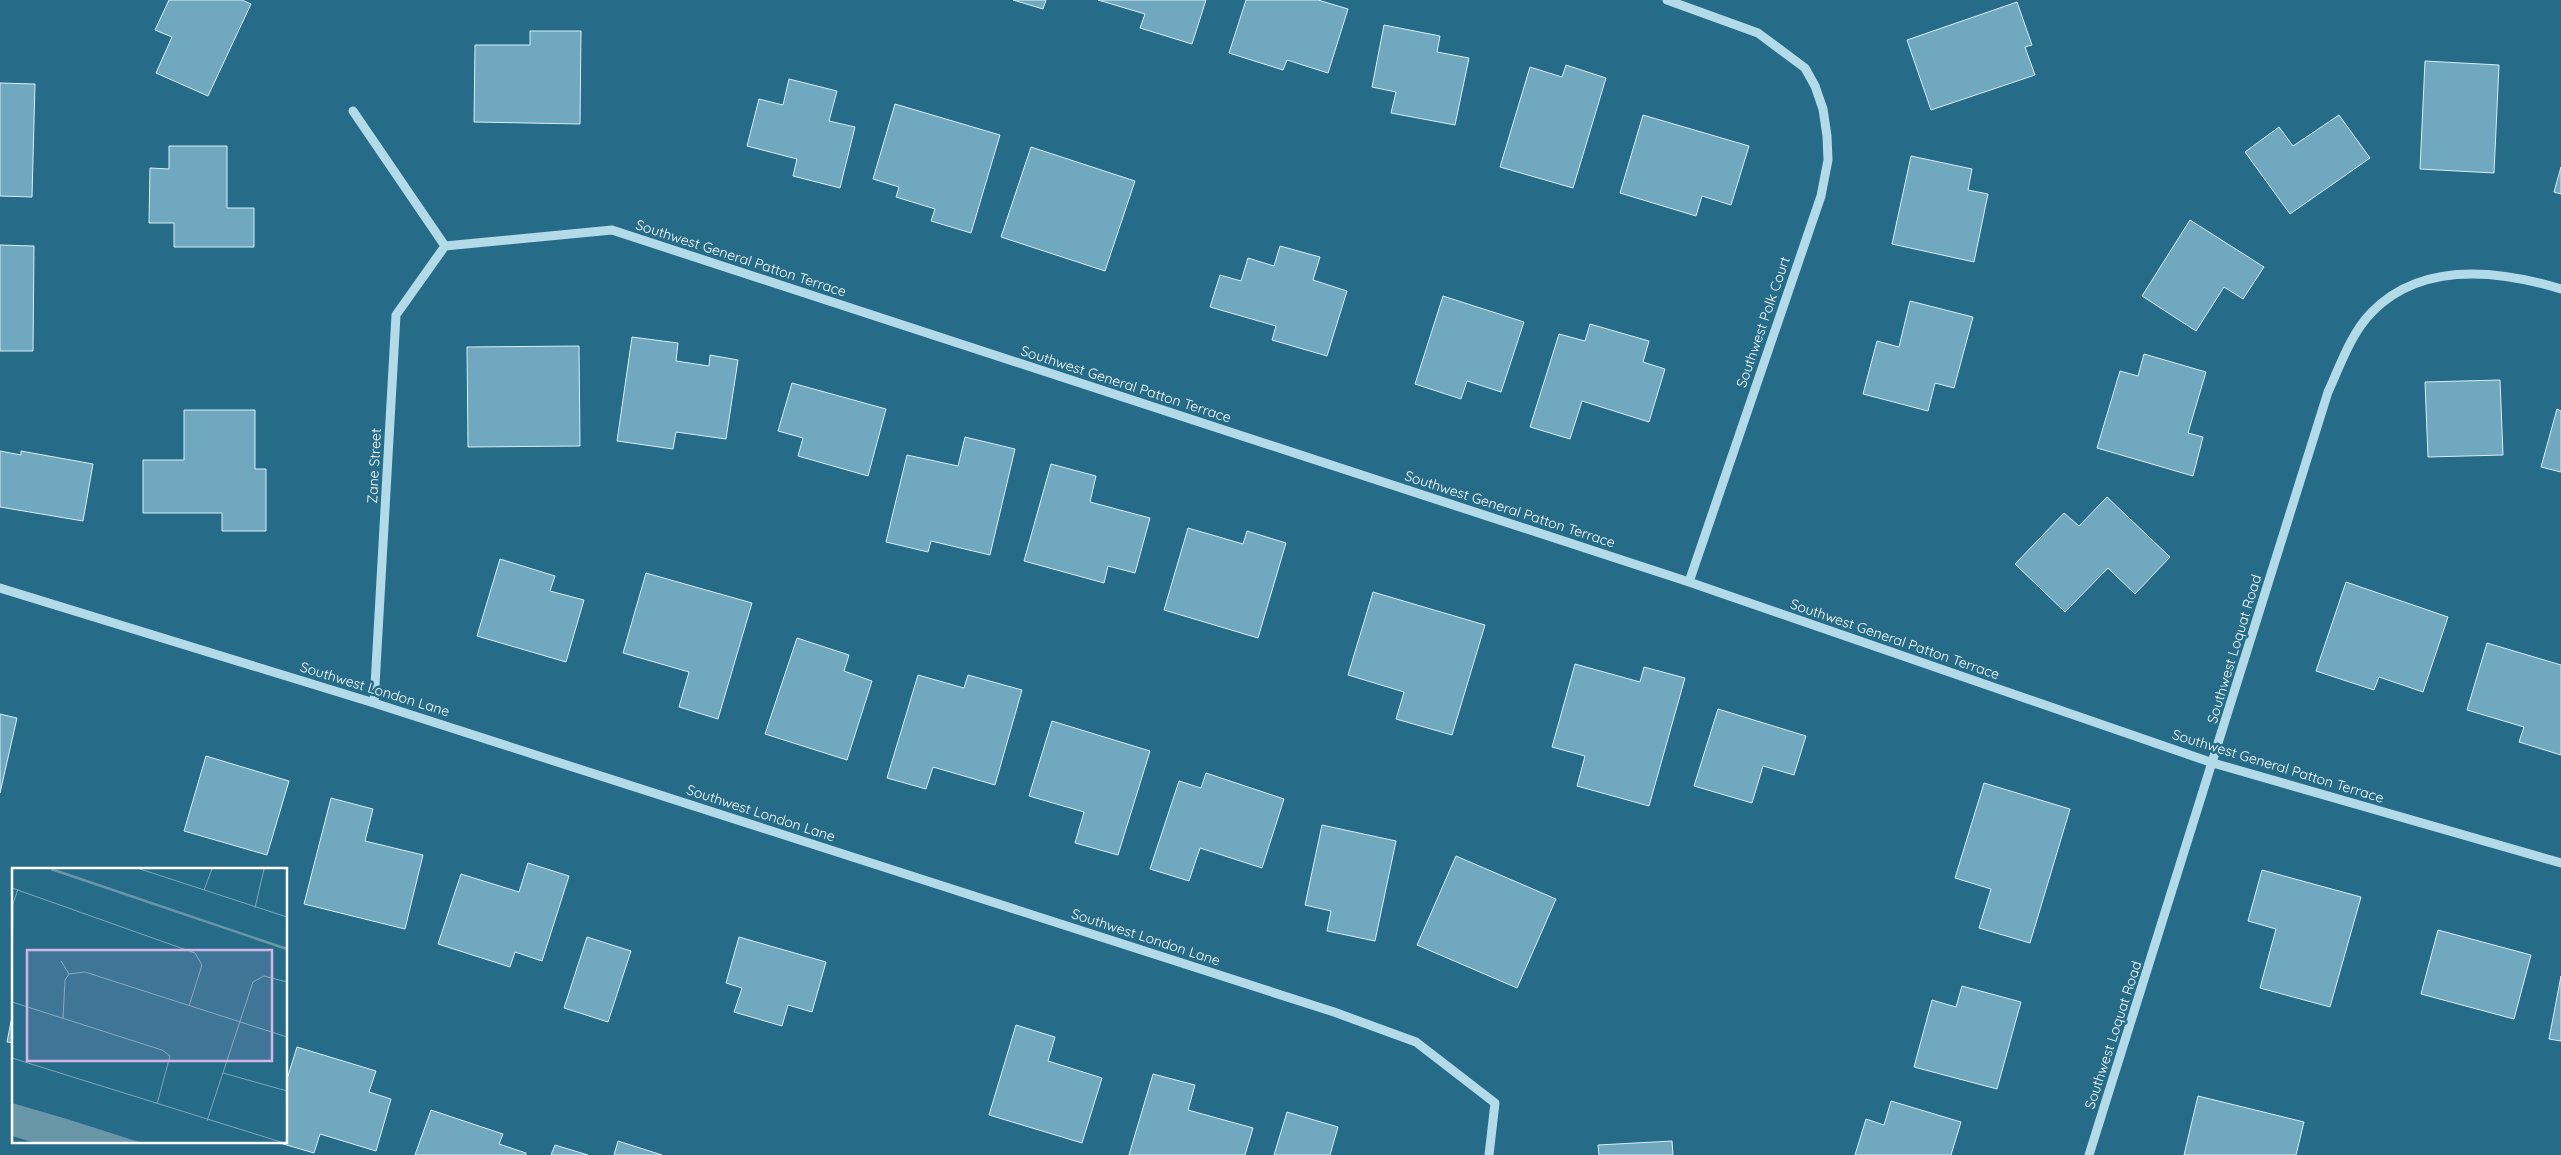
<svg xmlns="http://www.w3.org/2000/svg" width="2561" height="1155" viewBox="0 0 2561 1155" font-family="Quicksand,sans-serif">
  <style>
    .building { fill: #6fa8bf; stroke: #d7eef7 }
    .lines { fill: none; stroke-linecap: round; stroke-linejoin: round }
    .minor { stroke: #b3dae9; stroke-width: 9 }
    .labels { text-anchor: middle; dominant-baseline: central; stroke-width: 5; stroke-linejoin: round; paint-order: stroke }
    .street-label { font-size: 14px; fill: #fff; stroke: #266c89 }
    .inset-river { fill: none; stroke: #6996a9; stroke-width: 2.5 }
    .inset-road { fill: none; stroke: #7da7b8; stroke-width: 1 }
    .view { fill: #d1b5e9; fill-opacity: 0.15; stroke: #d1b5e9; stroke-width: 2.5 }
    .inset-edge { fill: none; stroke: #fff; stroke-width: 2.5 }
  </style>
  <rect width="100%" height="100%" fill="#266c89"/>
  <!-- building -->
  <path class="building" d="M 169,0 L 242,0 L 251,4 L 208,96 L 156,73 L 172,37 L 155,30 Z
    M 1013,0 L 1046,0 L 1043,9 Z
    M 1098,0 L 1206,0 L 1192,44 L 1140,28 L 1145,14 Z
    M 1246,0 L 1318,0 L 1348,9 L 1328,73 L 1287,60 L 1283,70 L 1229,53 Z
    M 2017,2 L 2032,45 L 2025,47 L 2035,75 L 1931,110 L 1907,40 Z
    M 1384,25 L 1440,36 L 1437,52 L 1469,58 L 1455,125 L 1391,113 L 1396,92 L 1372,87 Z
    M 530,31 L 581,31 L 580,124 L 474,122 L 475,45 L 530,45 Z
    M 2425,61 L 2499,65 L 2494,173 L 2420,169 Z
    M 1566,65 L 1606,78 L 1573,188 L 1500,167 L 1530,67 L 1562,77 Z
    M 789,79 L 837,91 L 829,121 L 855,127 L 840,188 L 793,176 L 797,159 L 747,146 L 759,99 L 783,105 Z
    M 0,83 L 35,84 L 32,197 L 0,196 Z
    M 895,104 L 1000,135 L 971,233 L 931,221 L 935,209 L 896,197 L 899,187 L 873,179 Z
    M 1643,115 L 1749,146 L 1731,205 L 1702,196 L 1696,216 L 1620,193 Z
    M 2339,115 L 2370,158 L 2290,214 L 2245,152 L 2279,127 L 2293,146 Z
    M 169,146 L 227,146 L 227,208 L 254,208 L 254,247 L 174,247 L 174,223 L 149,223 L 150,168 L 169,169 Z
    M 1031,147 L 1135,181 L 1105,271 L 1001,237 Z
    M 1911,156 L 1972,169 L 1968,190 L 1988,194 L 1974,262 L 1892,244 Z
    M 2561,167 L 2561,194 L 2554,192 Z
    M 2190,220 L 2264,267 L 2243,299 L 2224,287 L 2196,331 L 2142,296 Z
    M 0,245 L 34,246 L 33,351 L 0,351 Z
    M 1280,246 L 1320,257 L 1313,280 L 1347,291 L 1327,356 L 1272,340 L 1276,326 L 1210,307 L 1220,275 L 1241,281 L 1248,258 L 1274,266 Z
    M 1443,296 L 1524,322 L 1501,392 L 1467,381 L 1461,399 L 1415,384 Z
    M 1910,301 L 1973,317 L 1954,388 L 1935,383 L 1928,411 L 1863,394 L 1877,341 L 1899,347 Z
    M 1590,324 L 1649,341 L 1643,362 L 1665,369 L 1649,422 L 1582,401 L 1570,439 L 1530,427 L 1559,334 L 1585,341 Z
    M 632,337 L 678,343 L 676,361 L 709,366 L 710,355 L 738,360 L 726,439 L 676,432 L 673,449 L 617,441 Z
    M 579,346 L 580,446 L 468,447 L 467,347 Z
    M 2144,354 L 2206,372 L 2188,433 L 2203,437 L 2193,476 L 2097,448 L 2120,371 L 2138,376 Z
    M 2500,380 L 2503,455 L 2428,457 L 2425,382 Z
    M 792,383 L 886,409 L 868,476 L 798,456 L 803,438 L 778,431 Z
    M 2557,409 L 2561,411 L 2561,472 L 2541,467 Z
    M 184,410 L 255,410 L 255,469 L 266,469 L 266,531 L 222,531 L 222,513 L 143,513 L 143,460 L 184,460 Z
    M 965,437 L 1015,449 L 990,555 L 931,541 L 928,552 L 886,542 L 907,455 L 958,466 Z
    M 0,451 L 21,455 L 21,451 L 93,464 L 83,521 L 0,507 Z
    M 1051,464 L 1096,476 L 1090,502 L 1150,518 L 1135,573 L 1108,566 L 1104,583 L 1024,561 Z
    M 2107,497 L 2170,557 L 2135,594 L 2108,568 L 2065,612 L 2015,564 L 2064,513 L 2079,526 Z
    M 1188,528 L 1243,544 L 1247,531 L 1286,543 L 1258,638 L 1164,610 Z
    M 500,559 L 555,576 L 550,591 L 584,600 L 566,662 L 477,636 Z
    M 646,573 L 752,603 L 718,719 L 679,707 L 689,672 L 623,653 Z
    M 2346,582 L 2448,617 L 2423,692 L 2379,677 L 2374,690 L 2316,671 Z
    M 1373,592 L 1485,625 L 1452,735 L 1396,719 L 1404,692 L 1348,675 Z
    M 797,638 L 849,655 L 844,671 L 872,681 L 847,760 L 765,734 Z
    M 2487,643 L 2561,665 L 2561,755 L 2519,742 L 2524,727 L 2467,710 Z
    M 1575,664 L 1640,682 L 1644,667 L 1685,678 L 1649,806 L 1577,786 L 1585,756 L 1552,747 Z
    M 918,675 L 964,688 L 968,675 L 1022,690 L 995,785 L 933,767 L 926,789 L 887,778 Z
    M 1718,709 L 1806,736 L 1794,775 L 1763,766 L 1752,803 L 1694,786 Z
    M 0,714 L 17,718 L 0,793 Z
    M 1052,721 L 1150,751 L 1118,855 L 1075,843 L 1084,812 L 1029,796 Z
    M 206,756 L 289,781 L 267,855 L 184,831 Z
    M 1206,773 L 1284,799 L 1262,868 L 1200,848 L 1189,881 L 1150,869 L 1179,781 L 1201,788 Z
    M 1984,783 L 2070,809 L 2030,943 L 1979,928 L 1991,889 L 1955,878 Z
    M 331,798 L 373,809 L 365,841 L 423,855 L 405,929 L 304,904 Z
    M 1322,825 L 1396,841 L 1375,941 L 1327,931 L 1331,911 L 1305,905 Z
    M 1456,856 L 1556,899 L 1517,988 L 1417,945 Z
    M 528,863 L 569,876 L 542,961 L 515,952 L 510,967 L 438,944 L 461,874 L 519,892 Z
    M 2262,870 L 2361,897 L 2330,1007 L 2260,988 L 2276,929 L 2248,921 Z
    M 2438,930 L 2531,955 L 2514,1019 L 2421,994 Z
    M 587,937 L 631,951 L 608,1022 L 564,1008 Z
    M 739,937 L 826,962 L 812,1012 L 788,1005 L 782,1026 L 734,1012 L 742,988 L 726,983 Z
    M 2561,976 L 2561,1041 L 2549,1039 Z
    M 1962,986 L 2021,1002 L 1997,1089 L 1914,1067 L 1932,1000 L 1956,1007 Z
    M 14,1006 L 14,1043 L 7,1042 Z
    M 1016,1025 L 1055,1037 L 1048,1061 L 1102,1078 L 1082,1143 L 989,1115 Z
    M 297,1047 L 376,1071 L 369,1092 L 391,1099 L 376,1151 L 320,1134 L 314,1153 L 273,1141 L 286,1141 L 286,1082 Z
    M 1153,1074 L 1195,1085 L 1188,1110 L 1253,1128 L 1245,1155 L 1129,1155 Z
    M 2198,1096 L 2304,1122 L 2296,1155 L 2184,1155 Z
    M 1891,1101 L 1961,1122 L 1951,1155 L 1855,1155 L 1866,1119 L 1884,1125 Z
    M 431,1110 L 503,1134 L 499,1144 L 526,1153 L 526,1155 L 415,1155 Z
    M 1287,1112 L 1338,1127 L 1330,1155 L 1274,1155 Z
    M 618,1141 L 662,1155 L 614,1155 Z
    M 1672,1141 L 1673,1155 L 1599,1155 L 1598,1145 Z
    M 555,1145 L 588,1155 L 551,1155 Z"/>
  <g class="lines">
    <!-- minor -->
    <path class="minor" d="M 1667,0 L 1758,33 L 1805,68 L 1815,86 L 1823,109 L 1827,136 L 1828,160 L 1821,196 L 1689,582
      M 353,111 L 445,246
      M 445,246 L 612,230 L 1689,582 L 2213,763 L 2561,863
      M 0,588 L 374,703 L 1334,1012 L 1416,1042 L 1495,1103 L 1489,1155
      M 374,703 L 396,315 L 445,246
      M 2089,1155 L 2328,392 C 2340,366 2351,333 2372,312 C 2422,261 2498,270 2561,289"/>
  </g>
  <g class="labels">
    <!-- street labels -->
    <g class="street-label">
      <text transform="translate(741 258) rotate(18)">Southwest General Patton Terrace</text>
      <text transform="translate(1763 322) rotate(-71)">Southwest Polk Court</text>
      <text transform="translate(1126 384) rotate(18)">Southwest General Patton Terrace</text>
      <text transform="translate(374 466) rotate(-87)">Zane Street</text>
      <text transform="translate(1510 509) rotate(18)">Southwest General Patton Terrace</text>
      <text transform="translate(1895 639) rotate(19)">Southwest General Patton Terrace</text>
      <text transform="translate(2234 649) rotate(-73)">Southwest Loquat Road</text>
      <text transform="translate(375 689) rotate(17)">Southwest London Lane</text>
      <text transform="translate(2278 766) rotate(17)">Southwest General Patton Terrace</text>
      <text transform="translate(761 813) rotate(18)">Southwest London Lane</text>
      <text transform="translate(1146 937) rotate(18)">Southwest London Lane</text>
      <text transform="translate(2113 1035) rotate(-72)">Southwest Loquat Road</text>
    </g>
  </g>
  <!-- overview -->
  <g transform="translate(12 868)">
    <rect width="275" height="275" fill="#266c89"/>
    <path d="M 0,235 L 55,251 L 127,274 L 20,274 L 0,268 Z" fill="#6996a9"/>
    <path class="inset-river" d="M 39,1 L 275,81"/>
    <path class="inset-road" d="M 128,1 L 275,49M 0,20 L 183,85 L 190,97 L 177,138M 192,22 L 200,1M 243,40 L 252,1M 49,93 L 57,106M 57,106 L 73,104 L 275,169M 0,134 L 150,182 L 158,188 L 145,236M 0,134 L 1,36 L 6,21M 51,150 L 53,112 L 57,106M 0,190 L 269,274M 211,205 L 275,223M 195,253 L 241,114 L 252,108 L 275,114"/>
    <path class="view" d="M 15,82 L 260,82 L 260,193 L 15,193 Z"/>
    <rect width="275" height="275" class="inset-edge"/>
  </g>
</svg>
